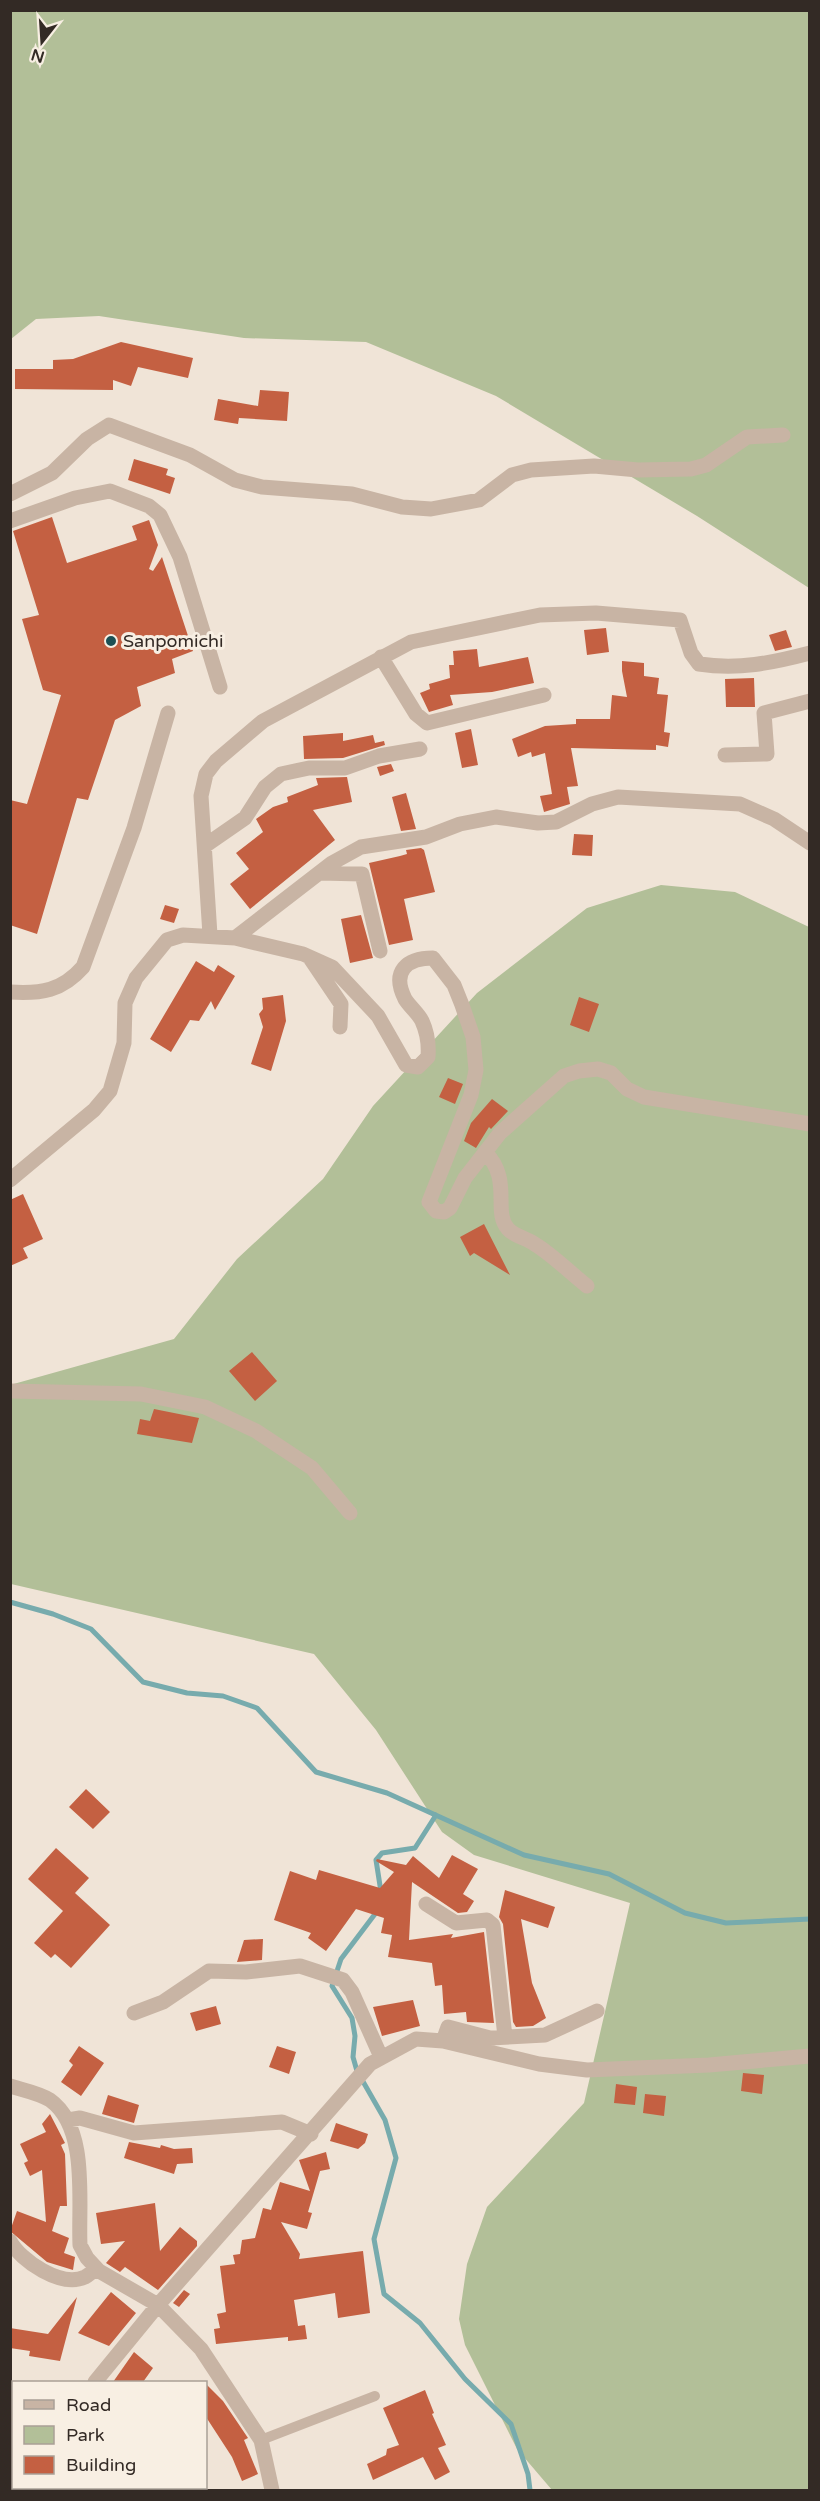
<svg xmlns="http://www.w3.org/2000/svg" width="820" height="2501" viewBox="0 0 820 2501" font-family="'Varela Round',sans-serif">
  <style>
    .green { fill: #b2bf98 }
    .lines { fill: none; stroke-linecap: round; stroke-linejoin: round }
    .stream { stroke: #77abad; stroke-width: 5 }
    .building { fill: #c46042 }
    .service { stroke: #c8b4a4; stroke-width: 10 }
    .minor { stroke: #c8b4a4; stroke-width: 15 }
    .poi-dot { fill: #1c5054; stroke: #f8efe3; stroke-width: 2 }
    .labels { text-anchor: middle; dominant-baseline: central; stroke-width: 6; stroke-linejoin: round; paint-order: stroke }
    .poi-label { font-size: 18px; fill: #332a25; stroke: #f8efe3; text-anchor: start }
  </style>
  <rect width="100%" height="100%" fill="#f0e4d7"/>
  <!-- green -->
  <path class="green" d="M 11,11 L 809,11 L 809,588 L 697,516 L 496,396 L 366,342 L 244,338 L 99,316 L 36,319 L 11,339 Z
    M 661,885 L 735,892 L 809,927 L 809,2490 L 552,2490 L 517,2449 L 465,2345 L 459,2319 L 467,2264 L 487,2207 L 584,2103 L 630,1903 L 474,1855 L 442,1832 L 376,1730 L 314,1654 L 11,1584 L 10,1385 L 174,1339 L 237,1259 L 323,1179 L 373,1106 L 477,993 L 587,908 Z"/>
  <g class="lines">
    <!-- stream -->
    <path class="stream" d="M 10,1602 L 53,1614 L 91,1629 L 143,1682 L 187,1693 L 223,1696 L 257,1708 L 316,1772 L 387,1793 L 524,1855 L 609,1874 L 685,1913 L 726,1923 L 810,1919
      M 381,1892 L 376,1860 L 382,1853 L 415,1848 L 436,1815
      M 378,1910 L 341,1959 L 332,1986 L 352,2018 L 355,2036 L 353,2057 L 357,2071 L 385,2120 L 396,2158 L 374,2239 L 384,2294 L 420,2323 L 465,2379 L 511,2424 L 528,2474 L 530,2490"/>
  </g>
  <!-- building -->
  <path class="building" d="M 121,342 L 193,358 L 188,378 L 138,367 L 131,386 L 113,380 L 113,390 L 15,389 L 15,369 L 53,369 L 53,360 L 73,359 Z
    M 260,390 L 289,392 L 287,421 L 239,418 L 238,424 L 214,420 L 218,399 L 258,406 Z
    M 134,459 L 168,469 L 166,475 L 175,478 L 170,494 L 128,480 Z
    M 52,517 L 67,563 L 137,540 L 132,526 L 149,520 L 158,545 L 149,569 L 153,571 L 162,557 L 193,651 L 172,659 L 175,673 L 137,687 L 141,706 L 115,720 L 88,800 L 77,798 L 37,934 L 10,925 L 10,800 L 27,804 L 61,695 L 43,690 L 22,619 L 39,615 L 13,531 Z
    M 606,628 L 609,652 L 587,655 L 584,630 Z
    M 786,630 L 792,647 L 775,651 L 769,635 Z
    M 477,649 L 479,667 L 528,657 L 534,683 L 492,692 L 450,695 L 453,705 L 429,712 L 420,693 L 430,689 L 429,684 L 450,678 L 449,665 L 454,665 L 453,651 Z
    M 622,661 L 644,663 L 644,676 L 659,678 L 657,694 L 668,695 L 664,732 L 670,733 L 668,747 L 656,745 L 656,750 L 571,748 L 578,786 L 567,787 L 570,804 L 544,812 L 540,796 L 552,794 L 545,753 L 532,757 L 531,752 L 518,757 L 512,739 L 545,726 L 576,724 L 576,719 L 610,719 L 612,695 L 627,697 L 622,671 Z
    M 754,678 L 755,707 L 726,707 L 725,679 Z
    M 471,729 L 478,765 L 462,768 L 455,733 Z
    M 343,733 L 343,741 L 373,735 L 375,743 L 384,741 L 385,745 L 343,758 L 304,759 L 303,736 Z
    M 391,764 L 394,771 L 380,776 L 377,767 Z
    M 347,777 L 352,802 L 313,810 L 335,840 L 250,909 L 230,884 L 249,869 L 236,853 L 263,832 L 256,819 L 273,807 L 288,802 L 287,797 L 318,785 L 316,778 Z
    M 406,793 L 416,829 L 401,831 L 392,797 Z
    M 574,834 L 593,835 L 592,856 L 572,855 Z
    M 421,848 L 424,850 L 435,892 L 404,899 L 413,940 L 389,945 L 369,863 L 400,856 L 407,854 L 406,850 Z
    M 165,905 L 179,909 L 174,923 L 160,919 Z
    M 361,915 L 373,958 L 350,963 L 341,919 Z
    M 196,961 L 214,972 L 218,965 L 235,976 L 215,1010 L 211,1001 L 199,1021 L 190,1020 L 171,1052 L 150,1039 Z
    M 283,995 L 286,1021 L 271,1071 L 251,1064 L 263,1027 L 259,1014 L 263,1009 L 262,998 Z
    M 579,997 L 599,1004 L 589,1032 L 570,1025 Z
    M 448,1078 L 463,1084 L 455,1104 L 439,1097 Z
    M 492,1099 L 508,1111 L 491,1129 L 489,1127 L 476,1148 L 464,1141 L 471,1123 Z
    M 23,1194 L 43,1239 L 23,1248 L 28,1258 L 10,1266 L 10,1200 Z
    M 484,1224 L 510,1275 L 474,1253 L 470,1256 L 460,1237 Z
    M 252,1352 L 277,1381 L 255,1401 L 229,1371 Z
    M 154,1409 L 199,1418 L 192,1443 L 137,1434 L 140,1419 L 150,1421 Z
    M 86,1789 L 110,1812 L 93,1829 L 69,1807 Z
    M 56,1848 L 89,1878 L 75,1893 L 110,1925 L 71,1968 L 55,1954 L 51,1958 L 34,1943 L 63,1911 L 28,1879 Z
    M 452,1855 L 478,1869 L 463,1894 L 474,1901 L 467,1912 L 458,1913 L 412,1882 L 409,1940 L 453,1934 L 451,1938 L 484,1932 L 494,2023 L 467,2022 L 466,2012 L 444,2014 L 442,1985 L 435,1986 L 432,1963 L 388,1957 L 392,1935 L 381,1933 L 384,1918 L 356,1909 L 326,1951 L 308,1938 L 311,1933 L 274,1920 L 290,1871 L 316,1880 L 319,1870 L 380,1888 L 394,1872 L 376,1861 L 377,1859 L 406,1865 L 413,1856 L 439,1878 Z
    M 505,1890 L 555,1907 L 548,1928 L 521,1919 L 532,1983 L 546,2018 L 533,2026 L 516,2027 L 513,2022 L 503,1924 L 499,1917 Z
    M 263,1939 L 262,1960 L 237,1962 L 244,1940 Z
    M 413,2000 L 420,2026 L 382,2036 L 373,2007 Z
    M 216,2006 L 221,2024 L 196,2031 L 190,2013 Z
    M 79,2046 L 104,2063 L 81,2096 L 61,2082 L 73,2065 L 69,2061 Z
    M 277,2046 L 296,2052 L 289,2074 L 269,2067 Z
    M 743,2073 L 764,2075 L 762,2094 L 741,2091 Z
    M 616,2084 L 637,2087 L 635,2105 L 614,2103 Z
    M 645,2094 L 666,2096 L 664,2116 L 643,2113 Z
    M 108,2095 L 139,2105 L 134,2123 L 102,2114 Z
    M 50,2114 L 65,2143 L 61,2145 L 65,2154 L 67,2206 L 60,2206 L 52,2231 L 69,2238 L 64,2253 L 75,2257 L 73,2270 L 47,2262 L 10,2231 L 17,2211 L 46,2222 L 42,2170 L 30,2176 L 24,2163 L 28,2161 L 20,2144 L 46,2132 L 42,2124 Z
    M 336,2123 L 368,2134 L 365,2143 L 358,2149 L 330,2141 Z
    M 129,2142 L 160,2148 L 161,2145 L 174,2149 L 192,2148 L 193,2163 L 177,2164 L 174,2174 L 124,2158 Z
    M 326,2152 L 330,2169 L 320,2171 L 308,2212 L 312,2213 L 307,2229 L 281,2222 L 300,2254 L 299,2259 L 363,2251 L 370,2313 L 338,2318 L 335,2293 L 294,2300 L 298,2326 L 305,2325 L 307,2339 L 288,2341 L 288,2337 L 216,2344 L 214,2329 L 220,2328 L 217,2314 L 226,2312 L 220,2266 L 235,2264 L 233,2255 L 240,2254 L 242,2240 L 255,2238 L 263,2208 L 271,2210 L 280,2182 L 310,2191 L 299,2160 Z
    M 155,2203 L 160,2251 L 180,2227 L 197,2241 L 197,2246 L 158,2290 L 125,2267 L 120,2272 L 106,2263 L 125,2241 L 101,2244 L 96,2213 Z
    M 184,2290 L 190,2294 L 179,2307 L 173,2303 Z
    M 111,2292 L 136,2313 L 109,2346 L 78,2333 Z
    M 77,2297 L 60,2361 L 29,2356 L 30,2351 L 10,2348 L 10,2328 L 48,2334 Z
    M 134,2352 L 153,2368 L 143,2382 L 113,2382 Z
    M 206,2384 L 223,2401 L 248,2438 L 244,2440 L 258,2474 L 242,2481 L 232,2457 L 206,2417 Z
    M 425,2390 L 434,2413 L 432,2414 L 446,2445 L 438,2448 L 450,2472 L 435,2480 L 423,2457 L 373,2480 L 367,2464 L 386,2455 L 387,2449 L 399,2445 L 383,2408 Z"/>
  <g class="lines">
    <!-- service -->
    <path class="service" d="M 261,2440 L 375,2396"/>
    <!-- minor -->
    <path class="minor" d="M 10,494 L 52,473 L 87,439 L 109,425 L 190,455 L 235,480 L 262,487 L 352,494 L 402,507 L 431,509 L 479,500 L 512,475 L 531,470 L 594,466 L 638,470 L 691,469 L 706,465 L 747,437 L 783,435
      M 10,521 L 75,498 L 110,491 L 149,506 L 160,515 L 180,557 L 220,687
      M 381,657 L 416,714 L 427,723 L 544,695
      M 725,755 L 767,754 L 764,713 L 810,701
      M 206,845 L 245,818 L 265,787 L 281,774 L 309,768 L 345,768 L 379,756 L 420,749
      M 320,873 L 362,874 L 380,951
      M 210,935 L 201,796 L 206,774 L 216,761 L 263,721 L 411,642 L 540,615 L 596,613 L 680,620 L 691,653 L 699,664 C 738,670 772,663 810,653
      M 235,938 L 332,863 L 361,847 L 426,837 L 460,824 L 496,817 L 538,823 L 556,822 L 592,804 L 618,797 L 740,804 L 774,819 L 810,843
      M 310,958 L 341,1004 L 340,1027
      M 10,992 C 41,994 62,991 83,967 L 134,828 L 168,713
      M 485,1152 C 513,1180 492,1211 508,1229 C 514,1236 526,1238 533,1243 C 552,1254 569,1272 587,1286
      M 10,1180 L 94,1110 L 110,1091 L 124,1043 L 125,1003 L 136,978 L 167,940 L 183,935 L 235,938 L 303,954 L 332,967 L 378,1016 L 406,1065 L 418,1067 L 428,1057 C 429,1044 428,1034 422,1021 C 418,1013 410,1007 405,999 C 391,971 407,958 433,958 L 454,985 L 462,1005 L 473,1037 L 476,1070 L 471,1095 L 429,1202 L 436,1211 L 444,1212 L 450,1208 L 465,1178 L 500,1133 L 564,1076 L 579,1071 L 598,1069 L 611,1073 L 627,1089 L 644,1097 L 810,1124
      M 10,1391 L 141,1394 L 205,1407 L 256,1431 L 312,1468 L 350,1513
      M 426,1904 L 456,1923 L 487,1920 L 493,1925 L 505,2037
      M 134,2013 L 163,2002 L 209,1971 L 246,1972 L 300,1966 L 343,1980 L 352,1992 L 381,2057
      M 443,2041 L 448,2027 L 490,2038 L 545,2035 L 597,2011
      M 10,2086 C 23,2090 39,2093 50,2100 C 89,2128 78,2202 80,2245 L 87,2258 L 99,2271 L 158,2305 L 201,2349 L 261,2440 L 272,2490
      M 68,2120 L 80,2118 L 134,2133 L 282,2122 L 311,2134
      M 10,2241 C 21,2261 61,2288 85,2277 C 89,2275 93,2271 96,2268
      M 95,2382 L 158,2305 L 370,2064 L 416,2039 L 443,2041 L 539,2064 L 587,2070 L 709,2065 L 810,2056
      M 10,2485 L 14,2481"/>
  </g>
  <!-- markers -->
  <circle class="poi-dot" cx="111" cy="641" r="6"/>
  <g class="labels">
    <!-- poi labels -->
    <g class="poi-label">
      <text x="123" y="641">Sanpomichi</text>
    </g>
  </g>
  <!-- border -->
  <rect width="820" height="2501" fill="none" stroke="#332a25" stroke-width="24"/>
  <!-- legend -->
  <rect x="12" y="2381" width="195" height="108" fill="#f8efe3" stroke="#a9a097" stroke-width="1.5"/>
  <rect x="24" y="2400" width="30" height="9" fill="#c8b4a4" stroke="#a9a097" stroke-width="1.5"/>
  <text x="66" y="2411" font-size="18" fill="#332a25">Road</text>
  <rect x="24" y="2426" width="30" height="18" fill="#b2bf98" stroke="#a9a097" stroke-width="1.5"/>
  <text x="66" y="2441" font-size="18" fill="#332a25">Park</text>
  <rect x="24" y="2456" width="30" height="18" fill="#c46042" stroke="#a9a097" stroke-width="1.5"/>
  <text x="66" y="2471" font-size="18" fill="#332a25">Building</text>
  <!-- north arrow -->
  <g transform="translate(42 42) rotate(197)" stroke="#f8efe3" stroke-width="4.5" paint-order="stroke">
  <path d="M0-4.5L10 22L0 15L-10 22Z" fill="#332a25"/>
  <text y="-9" font-size="16" font-weight="bold" text-anchor="middle" fill="#332a25">N</text>
  </g>
</svg>
